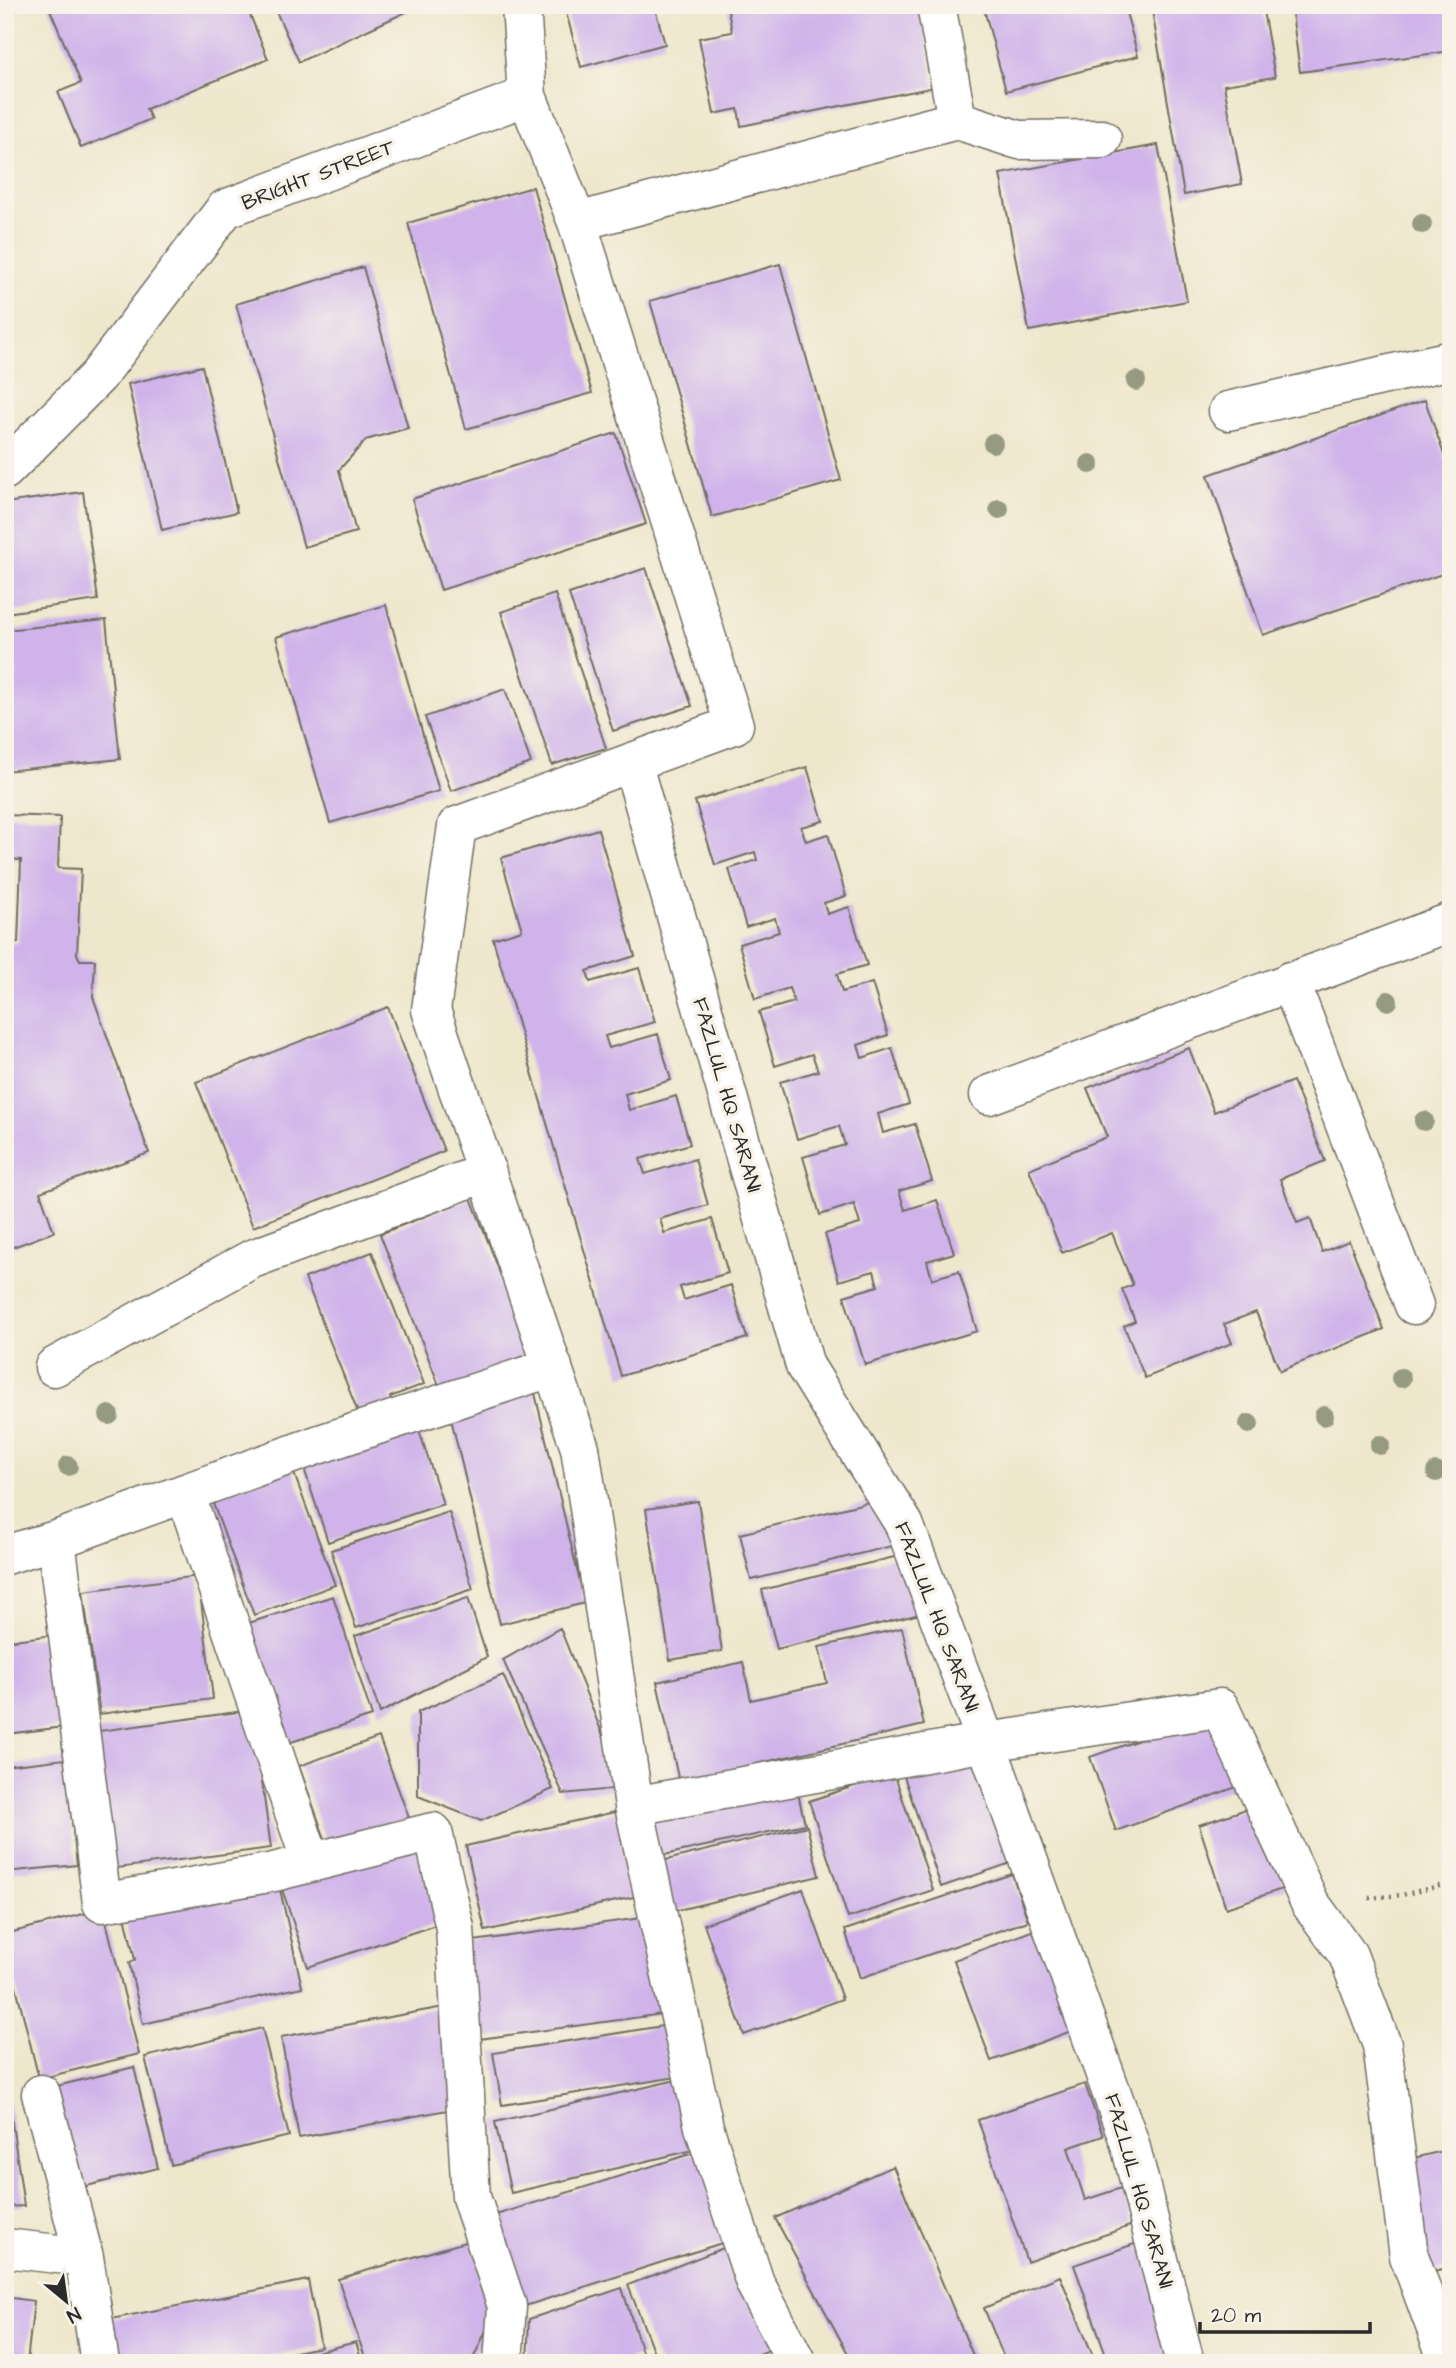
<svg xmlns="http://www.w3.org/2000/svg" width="1456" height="2368" viewBox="0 0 1456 2368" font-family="'Architects Daughter',sans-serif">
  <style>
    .building { fill: #cfb3ea }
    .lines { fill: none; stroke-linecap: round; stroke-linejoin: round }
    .minor-casing { stroke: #706d63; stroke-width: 41 }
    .path { stroke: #706d63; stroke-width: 4.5; stroke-dasharray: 2 5; stroke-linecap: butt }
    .minor { stroke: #fff; stroke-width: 38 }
    .tree { fill: #969a80 }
    .labels { text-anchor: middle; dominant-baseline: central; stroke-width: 7; stroke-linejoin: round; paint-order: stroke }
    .street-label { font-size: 21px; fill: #2b2b2b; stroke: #f7f3e8 }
  </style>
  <rect width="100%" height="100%" fill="#f7f3e8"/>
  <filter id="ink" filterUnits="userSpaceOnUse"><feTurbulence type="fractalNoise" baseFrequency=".0143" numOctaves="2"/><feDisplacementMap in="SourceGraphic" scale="14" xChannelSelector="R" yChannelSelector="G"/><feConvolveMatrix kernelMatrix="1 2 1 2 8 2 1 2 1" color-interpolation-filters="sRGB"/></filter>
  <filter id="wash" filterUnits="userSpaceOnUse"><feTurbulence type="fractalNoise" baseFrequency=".00686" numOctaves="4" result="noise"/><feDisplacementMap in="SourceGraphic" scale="28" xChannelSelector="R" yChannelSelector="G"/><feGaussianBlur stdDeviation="1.57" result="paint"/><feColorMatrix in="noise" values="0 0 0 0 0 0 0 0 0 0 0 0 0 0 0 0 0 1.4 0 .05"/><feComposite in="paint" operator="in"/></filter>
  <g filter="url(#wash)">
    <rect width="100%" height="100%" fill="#efe7cc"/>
    <g id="blocks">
      <!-- building -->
      <path class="building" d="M 48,5 L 246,5 L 268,59 L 146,109 L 151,119 L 81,148 L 58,92 L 81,83 Z
        M 273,5 L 421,5 L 299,62 Z
        M 564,5 L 654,5 L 665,44 L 581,67 Z
        M 727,5 L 920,5 L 935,87 L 741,126 L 738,109 L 714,114 L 699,38 L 732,32 Z
        M 983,5 L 1124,5 L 1138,56 L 1006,91 Z
        M 1151,5 L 1218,5 L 1218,7 L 1262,5 L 1275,77 L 1224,85 L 1242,184 L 1184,195 Z
        M 1291,5 L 1451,5 L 1451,51 L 1300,72 Z
        M 5,121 L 15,145 L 5,149 Z
        M 1158,145 L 1187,301 L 1029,331 L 1000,174 Z
        M 533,187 L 592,393 L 466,429 L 408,223 Z
        M 780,264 L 841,480 L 712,517 L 650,301 Z
        M 363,267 L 408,428 L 366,440 L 339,470 L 356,532 L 304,547 L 236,304 Z
        M 202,366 L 237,512 L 162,530 L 128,384 Z
        M 1425,400 L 1451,475 L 1451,571 L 1263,635 L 1208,475 Z
        M 616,433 L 646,524 L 441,590 L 412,499 Z
        M 83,492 L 98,600 L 5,613 L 5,503 Z
        M 646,568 L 692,706 L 613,731 L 569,594 Z
        M 555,594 L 606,748 L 552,765 L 501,612 Z
        M 386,605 L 439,791 L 330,823 L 276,637 Z
        M 106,620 L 120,759 L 5,771 L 5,630 Z
        M 505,689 L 531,763 L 451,791 L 425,717 Z
        M 807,767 L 823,821 L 801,827 L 806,841 L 828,834 L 846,896 L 824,903 L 827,914 L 849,907 L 867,965 L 837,974 L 842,992 L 872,983 L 888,1035 L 858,1045 L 862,1058 L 892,1048 L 909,1104 L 878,1114 L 883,1133 L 915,1124 L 932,1181 L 899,1191 L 905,1210 L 937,1200 L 954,1253 L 927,1261 L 932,1279 L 959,1271 L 977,1331 L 865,1365 L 844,1296 L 878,1286 L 874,1271 L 839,1281 L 825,1234 L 860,1224 L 854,1204 L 820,1215 L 803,1157 L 845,1145 L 839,1126 L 797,1139 L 780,1082 L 818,1071 L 812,1054 L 775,1066 L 759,1012 L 794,1002 L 789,988 L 755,999 L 739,944 L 779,932 L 775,918 L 746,927 L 729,869 L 757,860 L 755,852 L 715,865 L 695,801 Z
        M 5,815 L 60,817 L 58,868 L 81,869 L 77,954 L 80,960 L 95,960 L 93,997 L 149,1153 L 40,1192 L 54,1232 L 5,1250 L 5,942 L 18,943 L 21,860 L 5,859 Z
        M 598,829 L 635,956 L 587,971 L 590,982 L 639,968 L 655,1022 L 605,1036 L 609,1048 L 658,1034 L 671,1080 L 625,1094 L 629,1110 L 676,1096 L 690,1144 L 640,1159 L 645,1174 L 695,1159 L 708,1205 L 660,1219 L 664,1233 L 712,1219 L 728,1273 L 680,1287 L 684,1300 L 731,1285 L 747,1338 L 621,1376 L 493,939 L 522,930 L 501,858 Z
        M 388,1007 L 444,1151 L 253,1227 L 196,1082 Z
        M 1189,1048 L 1214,1112 L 1293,1081 L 1325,1161 L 1280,1179 L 1297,1223 L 1310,1218 L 1322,1252 L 1349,1241 L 1384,1329 L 1280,1371 L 1256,1312 L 1224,1324 L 1232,1343 L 1145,1378 L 1124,1326 L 1135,1321 L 1122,1289 L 1133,1285 L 1112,1233 L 1062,1253 L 1029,1169 L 1107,1137 L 1087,1088 Z
        M 471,1198 L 533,1357 L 442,1393 L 380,1234 Z
        M 372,1252 L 424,1384 L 390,1397 L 395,1407 L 361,1420 L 305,1278 Z
        M 533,1385 L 585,1603 L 500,1624 L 448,1406 Z
        M 416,1421 L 443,1504 L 328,1542 L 301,1459 Z
        M 292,1468 L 335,1585 L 254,1615 L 211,1498 Z
        M 881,1499 L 892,1546 L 751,1580 L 740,1534 Z
        M 698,1501 L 722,1651 L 670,1660 L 646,1509 Z
        M 449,1512 L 473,1589 L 356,1628 L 331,1550 Z
        M 910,1553 L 924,1613 L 777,1649 L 762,1590 Z
        M 198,1576 L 213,1699 L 100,1714 L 83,1591 Z
        M 333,1596 L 372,1716 L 288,1743 L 249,1623 Z
        M 468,1598 L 487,1657 L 380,1713 L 355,1636 Z
        M 560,1628 L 624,1788 L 563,1794 L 503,1660 Z
        M 902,1628 L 924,1725 L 679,1782 L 657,1682 L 743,1662 L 751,1700 L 827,1683 L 819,1647 Z
        M 54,1635 L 64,1727 L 5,1734 L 5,1641 Z
        M 503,1675 L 553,1789 L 481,1821 L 418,1796 L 418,1712 Z
        M 252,1710 L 271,1848 L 110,1869 L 92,1732 Z
        M 1217,1713 L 1242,1785 L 1116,1831 L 1090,1757 Z
        M 379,1737 L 412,1826 L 331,1856 L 299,1766 Z
        M 973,1749 L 1011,1863 L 941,1887 L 903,1773 Z
        M 65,1759 L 77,1865 L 5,1872 L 5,1766 Z
        M 894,1773 L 933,1890 L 848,1918 L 809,1801 Z
        M 796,1785 L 805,1824 L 660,1856 L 652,1816 Z
        M 1258,1805 L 1285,1888 L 1226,1908 L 1199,1825 Z
        M 619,1811 L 638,1896 L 485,1931 L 466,1846 Z
        M 807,1826 L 819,1876 L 674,1911 L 662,1861 Z
        M 425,1841 L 451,1920 L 308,1967 L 282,1889 Z
        M 1012,1874 L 1028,1921 L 860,1978 L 845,1930 Z
        M 277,1876 L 302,1987 L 143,2024 L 129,1963 L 135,1960 L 124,1911 Z
        M 803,1889 L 842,1999 L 744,2035 L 704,1924 Z
        M 103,1909 L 139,2054 L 39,2079 L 5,1942 L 5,1934 Z
        M 641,1918 L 663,2014 L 479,2039 L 466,1942 Z
        M 1037,1929 L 1074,2030 L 991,2061 L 954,1960 Z
        M 444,2007 L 463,2107 L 299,2138 L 281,2037 Z
        M 669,2025 L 677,2077 L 502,2105 L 493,2053 Z
        M 262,2028 L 289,2136 L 171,2165 L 145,2057 Z
        M 134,2067 L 158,2168 L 75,2189 L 49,2088 Z
        M 685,2078 L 702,2148 L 511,2193 L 495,2122 Z
        M 1085,2084 L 1103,2136 L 1068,2148 L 1085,2200 L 1121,2188 L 1133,2225 L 1027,2262 L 978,2120 Z
        M 5,2088 L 7,2088 L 24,2206 L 5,2207 Z
        M 1451,2149 L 1451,2267 L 1426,2273 L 1401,2161 Z
        M 700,2151 L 728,2241 L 525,2306 L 496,2215 Z
        M 893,2166 L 975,2360 L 968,2363 L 853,2363 L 775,2218 Z
        M 479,2238 L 498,2305 L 471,2363 L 367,2363 L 338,2279 Z
        M 1140,2242 L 1175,2341 L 1159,2363 L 1109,2363 L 1074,2265 Z
        M 736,2243 L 777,2347 L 736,2363 L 658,2363 L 628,2285 Z
        M 1060,2276 L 1096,2363 L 1006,2363 L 984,2308 Z
        M 308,2280 L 321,2347 L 240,2363 L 110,2363 L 101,2321 Z
        M 622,2288 L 643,2355 L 616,2363 L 527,2363 L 529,2319 Z
        M 5,2297 L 34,2301 L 27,2362 L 5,2359 Z
        M 356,2342 L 362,2363 L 278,2363 L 278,2362 Z"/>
    </g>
  </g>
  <g filter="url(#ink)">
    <use href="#blocks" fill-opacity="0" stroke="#706d63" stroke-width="2"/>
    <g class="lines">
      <defs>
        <path id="minor" d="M 936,5 L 957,120
          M 527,96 L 577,222 L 734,725 L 457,826 L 431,1010 L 580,1448 L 634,1806
          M 577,222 L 957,120 L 1019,140 L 1102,139
          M 1228,411 L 1451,360
          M 5,470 L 98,376 L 225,209 L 527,96 L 521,5
          M 632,762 L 805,1366 L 904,1524 L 986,1742 L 1130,2144 L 1185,2363
          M 1290,981 L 1414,1305
          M 989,1095 L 1451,922
          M 54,1367 L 252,1259 L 487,1172
          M 185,1493 L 311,1862
          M 56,1540 L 317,1445 L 553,1367
          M 5,1555 L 56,1540 L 102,1903 L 274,1872 L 433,1832 L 455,1928 L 471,2197 L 507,2306 L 503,2363
          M 41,2094 L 84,2257 L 100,2363
          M 5,2248 L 84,2257
          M 797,2363 L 755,2283 L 704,2127 L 634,1806 L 986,1742 L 1220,1708 L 1310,1903 L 1348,1955 L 1382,2045 L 1409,2256 L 1447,2358"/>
      </defs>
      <!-- minor casing -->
      <use href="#minor" class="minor-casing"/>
      <!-- path -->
      <path class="path" d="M 1369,1898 L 1402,1895 L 1451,1883"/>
      <!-- minor -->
      <use href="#minor" class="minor"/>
    </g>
    <!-- trees -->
    <g class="tree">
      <circle cx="1422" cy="224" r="10"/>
      <circle cx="1136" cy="381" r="10"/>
      <circle cx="993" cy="443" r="10"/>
      <circle cx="1090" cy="464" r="10"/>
      <circle cx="999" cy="509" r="10"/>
      <circle cx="1388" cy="1001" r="10"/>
      <circle cx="1424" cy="1121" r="10"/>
      <circle cx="1401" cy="1378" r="10"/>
      <circle cx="109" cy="1415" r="10"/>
      <circle cx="1324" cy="1416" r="10"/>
      <circle cx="1249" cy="1424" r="10"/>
      <circle cx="1380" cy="1445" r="10"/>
      <circle cx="68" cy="1466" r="10"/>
      <circle cx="1436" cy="1472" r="10"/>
    </g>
  </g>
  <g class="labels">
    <!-- street labels -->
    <g class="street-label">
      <text transform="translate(318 175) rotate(-21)">BRIGHT STREET</text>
      <text transform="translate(727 1095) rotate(74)">FAZLUL HQ SARANI</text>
      <text transform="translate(937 1617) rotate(69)">FAZLUL HQ SARANI</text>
      <text transform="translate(1139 2191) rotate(74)">FAZLUL HQ SARANI</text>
    </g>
  </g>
  <!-- margin -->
  <rect width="1456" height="2368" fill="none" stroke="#f7f3e8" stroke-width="28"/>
  <!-- north arrow -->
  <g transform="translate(66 2301) rotate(151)" stroke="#f7f3e8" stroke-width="5" paint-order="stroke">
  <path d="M0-5L12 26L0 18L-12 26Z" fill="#2b2b2b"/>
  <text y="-10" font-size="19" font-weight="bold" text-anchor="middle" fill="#2b2b2b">N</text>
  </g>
  <!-- scale -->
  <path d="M1200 2322v10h170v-10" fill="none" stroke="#2b2b2b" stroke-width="3.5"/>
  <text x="1211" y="2322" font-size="21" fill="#2b2b2b" stroke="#f7f3e8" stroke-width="5" paint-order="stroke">20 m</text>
</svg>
